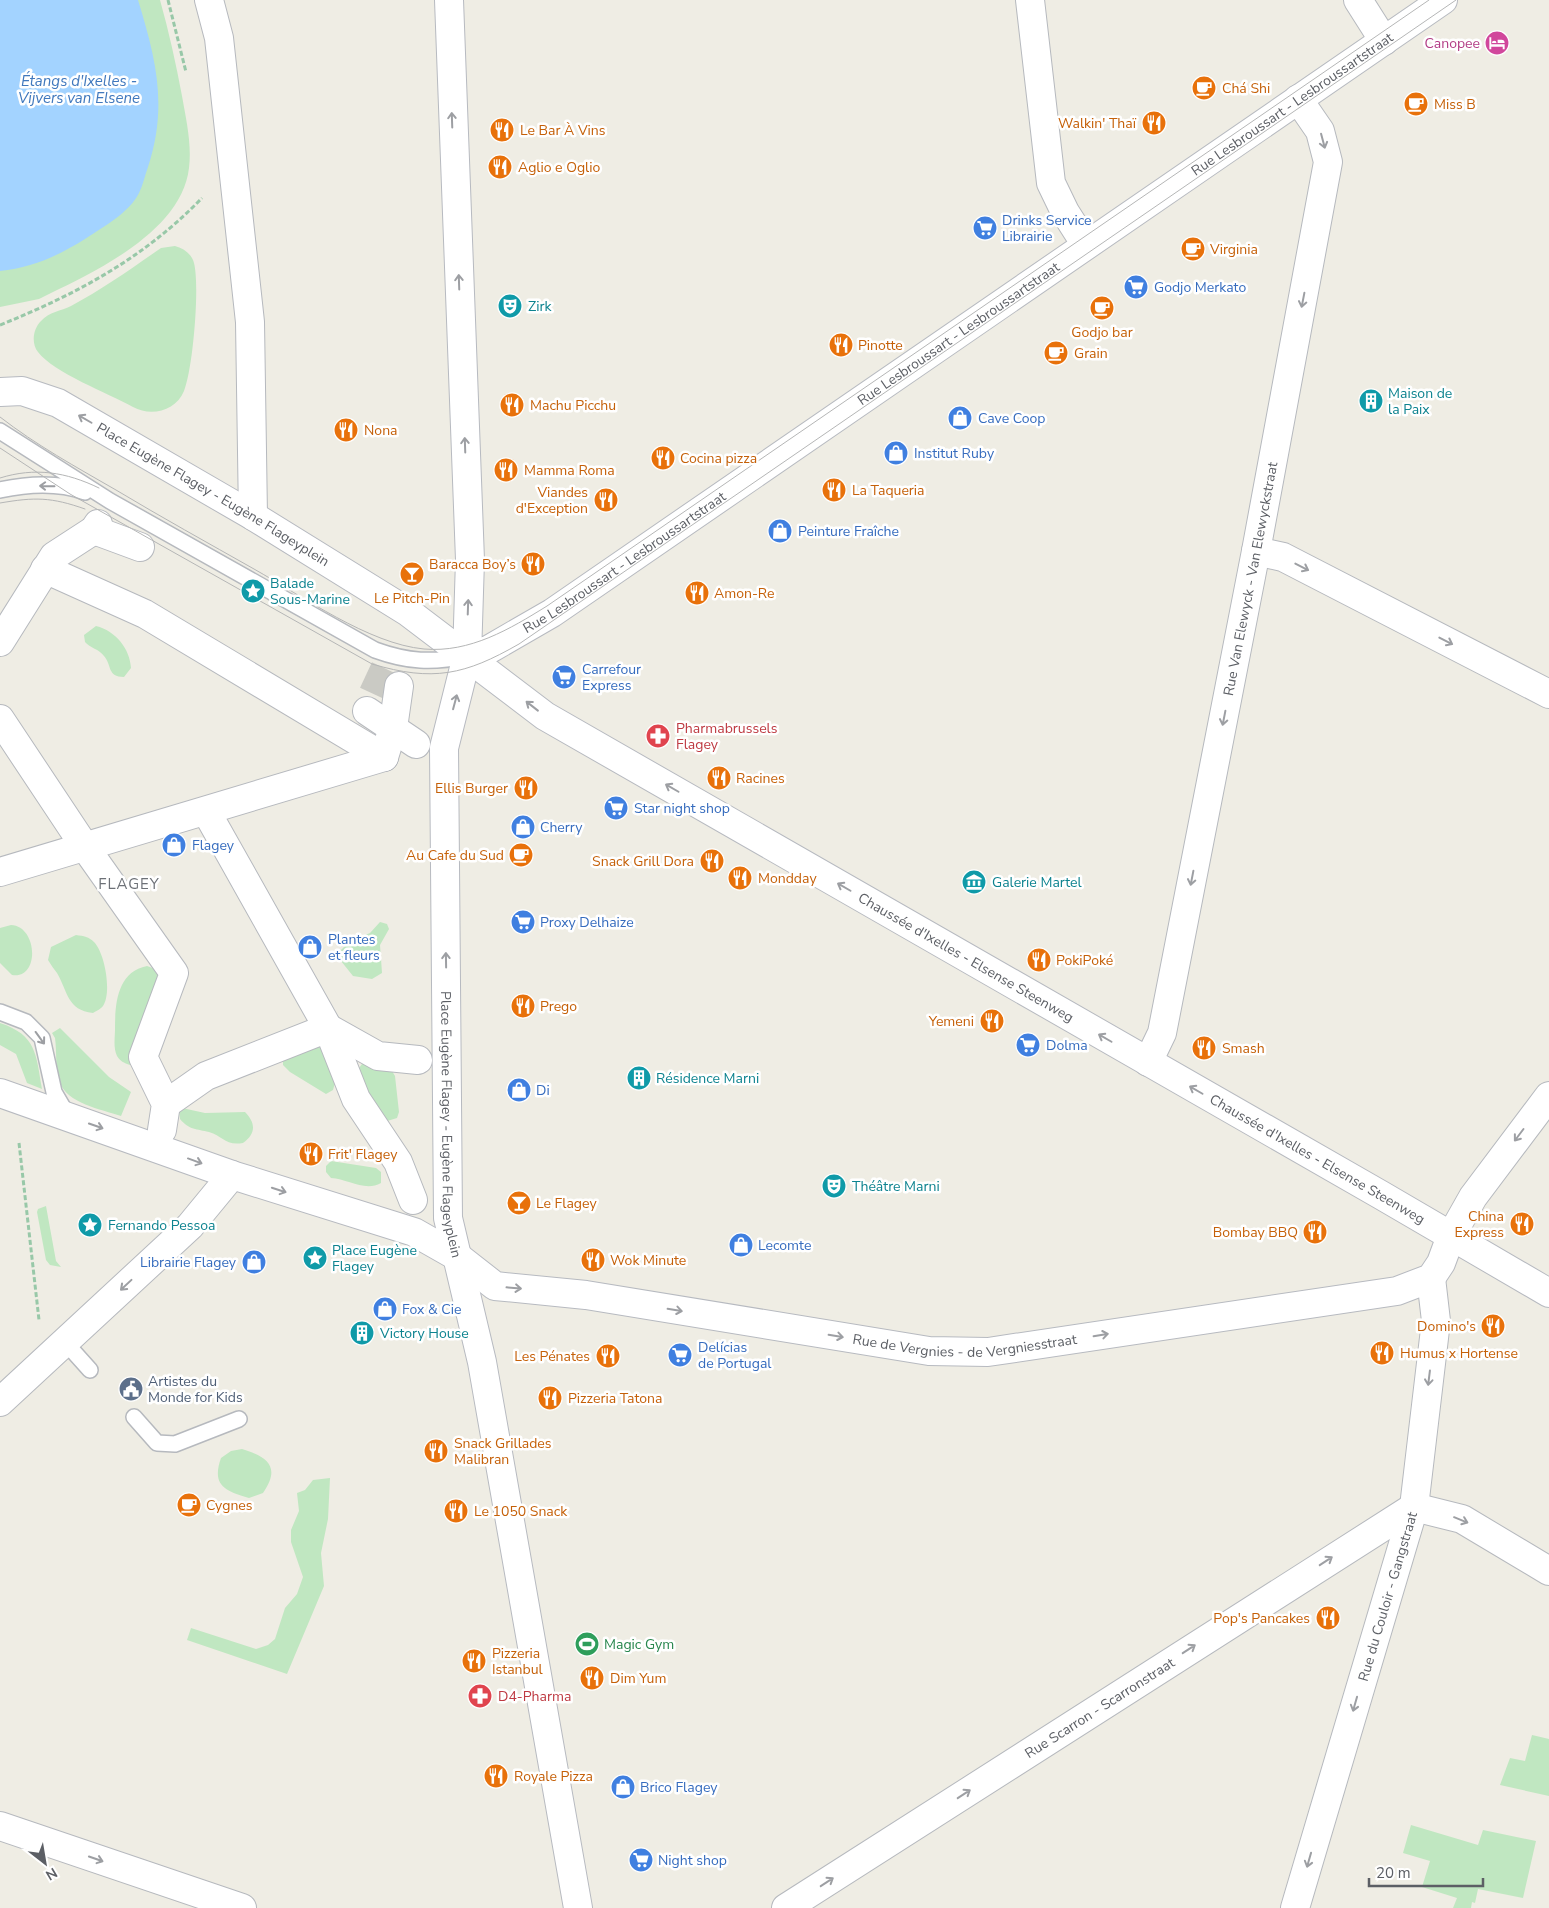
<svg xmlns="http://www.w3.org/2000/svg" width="1549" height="1908" viewBox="0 0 1549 1908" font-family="'Nunito Sans',sans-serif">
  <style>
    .green { fill: #c0e7c1 }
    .water { fill: #a3d3ff }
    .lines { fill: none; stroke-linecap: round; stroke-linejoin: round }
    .street-tunnel { stroke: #cacac4; stroke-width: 28; stroke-dasharray: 28 14; stroke-linecap: butt }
    .lane-casing { stroke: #b6b9be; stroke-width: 18 }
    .street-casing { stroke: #b6b9be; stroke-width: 30 }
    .secondary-casing { stroke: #b7bac0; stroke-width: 30 }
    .path { stroke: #98c8a8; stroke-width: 3; stroke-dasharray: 5 2.5; stroke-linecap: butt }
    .lane { stroke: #fff; stroke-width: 15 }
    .street { stroke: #fff; stroke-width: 28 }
    .secondary { stroke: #fff; stroke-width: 28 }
    .tram { stroke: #b5b6b6; stroke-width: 1 }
    .oneway { stroke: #9d9fa3 }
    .labels { text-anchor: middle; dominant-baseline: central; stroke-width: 5; stroke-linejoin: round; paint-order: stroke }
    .hotel-label { font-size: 14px; fill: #b23c85; stroke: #fff; text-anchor: end }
    .food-label { font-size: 14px; fill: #c56008; stroke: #fff; text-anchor: start }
    .street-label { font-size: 14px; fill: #5c5f65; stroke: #fff }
    .shop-label { font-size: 14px; fill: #366cbe; stroke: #fff; text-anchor: start }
    .culture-label { font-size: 14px; fill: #0d838f; stroke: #fff; text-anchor: start }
    .health-label { font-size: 14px; fill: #be3a42; stroke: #fff; text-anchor: start }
    .service-label { font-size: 14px; fill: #4e5e75; stroke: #fff; text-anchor: start }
    .leisure-label { font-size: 14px; fill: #27864d; stroke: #fff; text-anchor: start }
    .water-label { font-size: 15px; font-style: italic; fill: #4078bd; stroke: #fff }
    .neighbourhood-label { font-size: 15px; letter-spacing: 1px; fill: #6d7177; stroke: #fff }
  </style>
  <rect width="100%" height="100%" fill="#efede4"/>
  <!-- green -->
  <path class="green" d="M 0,0 L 160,0 C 169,32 176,64 182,96 C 186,119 192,144 189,168 C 182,229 101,269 51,293 L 39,299 L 0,307 Z
    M 175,246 C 183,248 192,254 194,263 C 200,286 193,369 184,391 C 176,411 151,417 133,407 C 108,393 54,373 38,352 C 31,343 33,329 41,321 C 49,312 61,311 71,306 C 103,289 132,268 161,248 Z
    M 96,626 C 116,631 130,649 131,668 L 124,677 C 107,677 112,665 104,656 C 99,649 90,648 85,642 L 84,635 Z
    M 380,922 L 387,924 L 389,929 L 380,945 L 382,973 L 372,979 L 353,976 L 341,961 L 341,950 L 349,942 L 370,933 Z
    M 11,925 C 38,926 40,980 12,975 L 0,963 L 0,928 Z
    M 76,935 C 84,936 89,937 94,942 C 105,953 112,993 103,1006 C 101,1009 96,1011 93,1013 C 67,1010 68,992 57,973 C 54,969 51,965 48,960 L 51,947 Z
    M 147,966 L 158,970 L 165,976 L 135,1062 L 130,1065 C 124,1063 120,1061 117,1056 C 113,1048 115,1037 115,1029 C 115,1004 117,972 147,966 Z
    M 0,1023 C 37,1035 36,1055 42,1089 L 27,1083 L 16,1054 L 0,1045 Z
    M 60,1028 L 109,1077 L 131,1092 L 121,1116 C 101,1109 67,1104 59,1081 C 55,1068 57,1052 55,1038 L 52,1033 Z
    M 320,1043 L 335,1083 L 333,1090 L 326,1094 L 290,1072 L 283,1065 L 283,1059 Z
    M 372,1061 L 392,1071 L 395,1076 L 399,1112 L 397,1118 L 384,1122 L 356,1072 L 362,1064 Z
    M 182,1108 L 205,1113 L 245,1112 C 256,1123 256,1134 243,1143 C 225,1146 223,1136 209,1132 C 197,1129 189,1130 180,1119 L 179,1110 Z
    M 331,1161 L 376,1168 L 381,1172 L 381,1183 C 365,1192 348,1179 331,1178 L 326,1172 L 326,1166 Z
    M 46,1206 L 56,1261 L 61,1267 L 50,1265 L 46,1260 L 37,1212 L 38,1209 Z
    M 242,1449 C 268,1457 281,1467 263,1493 L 249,1498 C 226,1491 211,1486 221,1458 L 231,1451 Z
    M 330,1478 L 328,1519 L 321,1553 L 324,1586 L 287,1674 L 187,1640 L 191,1628 L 256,1649 L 268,1645 L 275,1639 L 285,1608 L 297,1594 L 303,1577 L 291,1542 L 291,1530 L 299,1511 L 297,1493 L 305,1490 L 313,1480 Z
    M 1532,1735 L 1549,1739 L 1549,1796 L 1500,1785 L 1510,1758 L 1525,1761 Z
    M 1411,1825 L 1478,1845 L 1483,1830 L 1536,1841 L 1523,1898 L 1478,1889 L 1475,1903 L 1472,1902 L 1471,1908 L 1453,1908 L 1457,1898 L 1422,1887 L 1430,1861 L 1403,1853 Z"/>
  <!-- water -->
  <path class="water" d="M 0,0 L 138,0 C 156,59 168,106 148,167 C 145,175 143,185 139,193 C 129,213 103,227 85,239 C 58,256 31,268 0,271 Z"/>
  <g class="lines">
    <!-- street-tunnel -->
    <path class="street-tunnel" d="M 366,675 L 398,690"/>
    <defs>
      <path id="lane" d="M 0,431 L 110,501 L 375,650 C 408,662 432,663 467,656
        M 0,490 C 28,484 58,482 85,492
        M 0,1012 L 26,1022 L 42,1038 L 54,1092 L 68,1116
        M 64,1341 L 90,1370
        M 134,1417 L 157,1443 L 175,1444 L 239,1419"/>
      <g id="street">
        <path d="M 209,0 L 219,38 L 250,322 L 253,516"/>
        <path d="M 1030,0 L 1051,183 L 1065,212 L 1086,245"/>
        <path d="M 1358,0 L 1384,41"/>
        <path d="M 94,530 L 140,547"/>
        <path d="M 1256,551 L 1283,557 L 1549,694"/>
        <path d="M 45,569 L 145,614 L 384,757"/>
        <path d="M 0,642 L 54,556 L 94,530 L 98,524"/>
        <path d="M 367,711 L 416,744"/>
        <path d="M 0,719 L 85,847 L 174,973 L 143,1057 L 166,1104 L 162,1130"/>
        <path d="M 384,757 L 393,728 L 399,686"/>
        <path d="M 206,811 L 328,1028 L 356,1099 L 398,1162 L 413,1200"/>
        <path d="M 0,872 L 384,757"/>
        <path id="s1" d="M 1148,1062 L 1162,1033 L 1256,551 L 1328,162 L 1320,131 L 1298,99"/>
        <path d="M 166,1104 L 206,1076 L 328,1028 L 378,1056 L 418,1060"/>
        <path d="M 1451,1236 L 1473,1197 L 1549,1096"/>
        <path d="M 0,1402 L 190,1226 L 232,1175"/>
        <path d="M 1414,1507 L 1462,1519 L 1549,1571"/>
        <path d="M 0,1826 L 242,1908"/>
        <path id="s2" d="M 786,1908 L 1414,1507"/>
        <path id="s3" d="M 1295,1908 L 1414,1507 L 1436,1321 L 1431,1278"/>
      </g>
      <g id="secondary">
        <path id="s4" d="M 449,0 L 470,560 L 467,656 L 444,748 L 448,1218 L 482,1362 L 578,1908"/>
        <path id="s5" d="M 0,392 L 22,391 L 58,403 L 253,516 L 408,612 L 545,716 L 1381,1195 L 1549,1293"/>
        <path id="s6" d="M 467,656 L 488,650 L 552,613 L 1443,0"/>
        <path id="s7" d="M 0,1093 L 232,1175 L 414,1232 L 458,1257 L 495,1286 L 586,1295 L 929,1351 L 988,1352 L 1397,1291 L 1431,1278 L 1441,1263 L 1451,1236"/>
      </g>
    </defs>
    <!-- lane casing -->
    <use href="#lane" class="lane-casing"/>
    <!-- street casing -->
    <use href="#street" class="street-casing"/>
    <!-- secondary casing -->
    <use href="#secondary" class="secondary-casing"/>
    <!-- path -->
    <path class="path" d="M 168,0 L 186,72
      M 0,325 C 77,294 144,258 202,198
      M 19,1143 L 39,1320"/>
    <!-- lane -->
    <use href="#lane" class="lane"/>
    <!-- street -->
    <use href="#street" class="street"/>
    <!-- secondary -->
    <use href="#secondary" class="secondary"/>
    <!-- tram -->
    <path class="tram" d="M 0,417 C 36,445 76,467 116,490 C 161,517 208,543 254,569 C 302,596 369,644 424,649 C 470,653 510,629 547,606 L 1429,0
      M 0,448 L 70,494 L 372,664 C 433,682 465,675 519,644 L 1456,0
      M 0,478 C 35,467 66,472 99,488
      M 0,503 C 35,497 51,497 85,509"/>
  </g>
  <!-- one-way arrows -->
  <defs><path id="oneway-shaft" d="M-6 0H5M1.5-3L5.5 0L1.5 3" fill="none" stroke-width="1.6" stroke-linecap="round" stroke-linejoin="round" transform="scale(1.25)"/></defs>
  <g class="oneway">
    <use href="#oneway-shaft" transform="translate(452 120) rotate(-92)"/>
    <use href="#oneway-shaft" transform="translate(1323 141) rotate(75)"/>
    <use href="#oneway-shaft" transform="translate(459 282) rotate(-92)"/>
    <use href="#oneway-shaft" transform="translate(1303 300) rotate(101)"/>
    <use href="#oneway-shaft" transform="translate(85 419) rotate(-150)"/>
    <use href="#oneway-shaft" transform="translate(465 445) rotate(-92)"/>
    <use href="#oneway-shaft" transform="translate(47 486) rotate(-179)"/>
    <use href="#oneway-shaft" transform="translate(1302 567) rotate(27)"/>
    <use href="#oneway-shaft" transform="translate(468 607) rotate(-88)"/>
    <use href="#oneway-shaft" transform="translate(1446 641) rotate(27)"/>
    <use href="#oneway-shaft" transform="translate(455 702) rotate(-75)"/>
    <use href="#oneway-shaft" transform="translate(532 706) rotate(-142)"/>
    <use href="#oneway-shaft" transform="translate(1224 718) rotate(101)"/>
    <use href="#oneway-shaft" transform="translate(672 788) rotate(-150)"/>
    <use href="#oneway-shaft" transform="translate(1192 878) rotate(101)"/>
    <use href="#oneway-shaft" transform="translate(844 887) rotate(-150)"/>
    <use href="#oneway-shaft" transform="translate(446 960) rotate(-91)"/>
    <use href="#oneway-shaft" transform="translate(40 1038) rotate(54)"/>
    <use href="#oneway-shaft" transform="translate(1105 1038) rotate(-150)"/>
    <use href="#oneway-shaft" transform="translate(1196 1090) rotate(-150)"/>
    <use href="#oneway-shaft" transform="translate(96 1126) rotate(19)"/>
    <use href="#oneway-shaft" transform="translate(1519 1135) rotate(127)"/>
    <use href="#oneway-shaft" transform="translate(195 1161) rotate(20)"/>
    <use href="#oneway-shaft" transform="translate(279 1190) rotate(18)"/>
    <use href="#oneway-shaft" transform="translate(126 1285) rotate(137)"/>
    <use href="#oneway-shaft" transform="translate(514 1288) rotate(5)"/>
    <use href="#oneway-shaft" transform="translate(675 1310) rotate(9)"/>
    <use href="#oneway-shaft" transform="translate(1101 1335) rotate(-9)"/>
    <use href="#oneway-shaft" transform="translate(836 1336) rotate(9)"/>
    <use href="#oneway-shaft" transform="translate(1429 1378) rotate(97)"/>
    <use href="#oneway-shaft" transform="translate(1461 1520) rotate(22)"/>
    <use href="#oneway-shaft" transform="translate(1326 1561) rotate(-33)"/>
    <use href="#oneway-shaft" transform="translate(1189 1649) rotate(-33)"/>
    <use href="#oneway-shaft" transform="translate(1355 1704) rotate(106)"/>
    <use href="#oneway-shaft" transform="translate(964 1794) rotate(-33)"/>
    <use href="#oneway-shaft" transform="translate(96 1859) rotate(19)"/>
    <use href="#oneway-shaft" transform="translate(1309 1860) rotate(106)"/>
    <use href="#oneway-shaft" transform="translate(827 1882) rotate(-33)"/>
  </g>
  <!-- icons -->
  <defs>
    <symbol id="hotel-disc" viewBox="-11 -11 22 22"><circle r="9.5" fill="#d1479c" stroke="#fff"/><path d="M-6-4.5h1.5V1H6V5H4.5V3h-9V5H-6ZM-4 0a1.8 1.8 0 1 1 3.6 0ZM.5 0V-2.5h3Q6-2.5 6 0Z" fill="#fff"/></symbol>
    <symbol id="cafe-disc" viewBox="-11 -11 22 22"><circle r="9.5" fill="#e8710a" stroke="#fff"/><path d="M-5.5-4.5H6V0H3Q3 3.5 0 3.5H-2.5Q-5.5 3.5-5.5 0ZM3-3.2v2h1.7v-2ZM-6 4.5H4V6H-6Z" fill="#fff"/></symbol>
    <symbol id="restaurant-disc" viewBox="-11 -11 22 22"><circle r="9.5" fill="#e8710a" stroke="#fff"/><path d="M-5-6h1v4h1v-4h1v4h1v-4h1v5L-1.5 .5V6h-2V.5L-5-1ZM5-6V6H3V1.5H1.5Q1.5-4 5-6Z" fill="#fff"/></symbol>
    <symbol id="supermarket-disc" viewBox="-11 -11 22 22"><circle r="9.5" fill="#3f7fe0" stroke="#fff"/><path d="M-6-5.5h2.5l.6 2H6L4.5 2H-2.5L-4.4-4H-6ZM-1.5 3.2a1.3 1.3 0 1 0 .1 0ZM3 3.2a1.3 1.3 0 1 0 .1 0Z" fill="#fff"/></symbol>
    <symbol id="theatre-disc" viewBox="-11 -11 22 22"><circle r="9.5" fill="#0f9aa8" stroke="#fff"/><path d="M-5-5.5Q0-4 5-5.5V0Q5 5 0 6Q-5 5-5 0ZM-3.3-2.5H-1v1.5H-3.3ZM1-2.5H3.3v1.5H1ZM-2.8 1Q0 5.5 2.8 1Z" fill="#fff"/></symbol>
    <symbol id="building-disc" viewBox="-11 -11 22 22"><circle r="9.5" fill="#0f9aa8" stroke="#fff"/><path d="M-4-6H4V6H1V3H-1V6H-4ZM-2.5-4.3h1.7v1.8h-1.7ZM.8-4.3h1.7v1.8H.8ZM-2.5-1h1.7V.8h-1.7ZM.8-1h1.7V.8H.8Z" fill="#fff"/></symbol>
    <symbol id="shop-disc" viewBox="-11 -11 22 22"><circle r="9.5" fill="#3f7fe0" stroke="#fff"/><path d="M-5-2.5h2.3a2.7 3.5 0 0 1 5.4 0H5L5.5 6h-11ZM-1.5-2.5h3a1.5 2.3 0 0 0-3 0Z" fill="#fff"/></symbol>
    <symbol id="bar-disc" viewBox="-11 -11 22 22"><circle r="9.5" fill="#e8710a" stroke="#fff"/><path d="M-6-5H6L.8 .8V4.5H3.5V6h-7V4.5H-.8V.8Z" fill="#fff"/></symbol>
    <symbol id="sight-disc" viewBox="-11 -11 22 22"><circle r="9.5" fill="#0f9aa8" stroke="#fff"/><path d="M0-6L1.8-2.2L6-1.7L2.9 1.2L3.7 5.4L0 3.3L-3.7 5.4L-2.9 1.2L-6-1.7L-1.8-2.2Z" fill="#fff"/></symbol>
    <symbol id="pharmacy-disc" viewBox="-11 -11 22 22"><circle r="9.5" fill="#e0444e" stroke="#fff"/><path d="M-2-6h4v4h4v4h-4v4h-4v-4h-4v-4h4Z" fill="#fff"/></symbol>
    <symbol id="museum-disc" viewBox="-11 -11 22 22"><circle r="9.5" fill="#0f9aa8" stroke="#fff"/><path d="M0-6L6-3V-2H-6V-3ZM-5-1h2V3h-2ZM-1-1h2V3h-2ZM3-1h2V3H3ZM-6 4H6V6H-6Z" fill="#fff"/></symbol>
    <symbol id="civic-disc" viewBox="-11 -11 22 22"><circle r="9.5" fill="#5c6f8a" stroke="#fff"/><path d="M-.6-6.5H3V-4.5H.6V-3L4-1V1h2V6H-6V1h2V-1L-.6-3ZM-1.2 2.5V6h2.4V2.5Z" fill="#fff"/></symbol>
    <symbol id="stadium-disc" viewBox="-11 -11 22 22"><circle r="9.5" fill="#2e9e5b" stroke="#fff"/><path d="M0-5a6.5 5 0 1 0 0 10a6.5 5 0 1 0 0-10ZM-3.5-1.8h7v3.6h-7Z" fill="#fff"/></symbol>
  </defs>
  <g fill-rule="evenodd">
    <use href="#hotel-disc" x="1483" y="29" width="28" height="28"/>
    <use href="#cafe-disc" x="1190" y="74" width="28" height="28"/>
    <use href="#cafe-disc" x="1402" y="90" width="28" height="28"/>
    <use href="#restaurant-disc" x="1140" y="109" width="28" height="28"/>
    <use href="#restaurant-disc" x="488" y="116" width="28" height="28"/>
    <use href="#restaurant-disc" x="486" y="153" width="28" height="28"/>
    <use href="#supermarket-disc" x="971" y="214" width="28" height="28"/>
    <use href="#cafe-disc" x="1179" y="235" width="28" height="28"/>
    <use href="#supermarket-disc" x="1122" y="273" width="28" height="28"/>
    <use href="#theatre-disc" x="496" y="292" width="28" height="28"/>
    <use href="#cafe-disc" x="1088" y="294" width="28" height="28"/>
    <use href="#restaurant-disc" x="827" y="331" width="28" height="28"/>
    <use href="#cafe-disc" x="1042" y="339" width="28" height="28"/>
    <use href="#building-disc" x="1357" y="387" width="28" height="28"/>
    <use href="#restaurant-disc" x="498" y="391" width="28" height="28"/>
    <use href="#shop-disc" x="946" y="404" width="28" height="28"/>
    <use href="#restaurant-disc" x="332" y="416" width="28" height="28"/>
    <use href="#shop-disc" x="882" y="439" width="28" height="28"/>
    <use href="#restaurant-disc" x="649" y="444" width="28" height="28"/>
    <use href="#restaurant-disc" x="492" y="456" width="28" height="28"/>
    <use href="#restaurant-disc" x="820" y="476" width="28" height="28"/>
    <use href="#restaurant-disc" x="592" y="486" width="28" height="28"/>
    <use href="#shop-disc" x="766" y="517" width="28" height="28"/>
    <use href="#restaurant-disc" x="519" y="550" width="28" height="28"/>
    <use href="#bar-disc" x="398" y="560" width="28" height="28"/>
    <use href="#sight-disc" x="239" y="577" width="28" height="28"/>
    <use href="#restaurant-disc" x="683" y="579" width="28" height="28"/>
    <use href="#supermarket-disc" x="550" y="663" width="28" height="28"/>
    <use href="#pharmacy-disc" x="644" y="722" width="28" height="28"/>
    <use href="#restaurant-disc" x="705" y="764" width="28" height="28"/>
    <use href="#restaurant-disc" x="512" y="774" width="28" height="28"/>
    <use href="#supermarket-disc" x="602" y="794" width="28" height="28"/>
    <use href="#shop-disc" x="509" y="813" width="28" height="28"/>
    <use href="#shop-disc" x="160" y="831" width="28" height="28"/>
    <use href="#cafe-disc" x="507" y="841" width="28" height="28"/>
    <use href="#restaurant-disc" x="698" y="847" width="28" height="28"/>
    <use href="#restaurant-disc" x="726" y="864" width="28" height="28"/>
    <use href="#museum-disc" x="960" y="868" width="28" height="28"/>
    <use href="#supermarket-disc" x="509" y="908" width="28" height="28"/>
    <use href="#shop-disc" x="296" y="933" width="28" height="28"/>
    <use href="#restaurant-disc" x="1025" y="946" width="28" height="28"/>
    <use href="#restaurant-disc" x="509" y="992" width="28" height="28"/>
    <use href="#restaurant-disc" x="978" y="1007" width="28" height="28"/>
    <use href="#supermarket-disc" x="1014" y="1031" width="28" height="28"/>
    <use href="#restaurant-disc" x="1190" y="1034" width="28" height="28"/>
    <use href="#building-disc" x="625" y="1064" width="28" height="28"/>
    <use href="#shop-disc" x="505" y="1076" width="28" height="28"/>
    <use href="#restaurant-disc" x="297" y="1140" width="28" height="28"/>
    <use href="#theatre-disc" x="820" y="1172" width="28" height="28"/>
    <use href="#bar-disc" x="505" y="1189" width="28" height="28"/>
    <use href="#restaurant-disc" x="1508" y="1210" width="28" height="28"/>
    <use href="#sight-disc" x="76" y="1211" width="28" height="28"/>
    <use href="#restaurant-disc" x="1301" y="1218" width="28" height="28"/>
    <use href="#shop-disc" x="727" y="1231" width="28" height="28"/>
    <use href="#sight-disc" x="301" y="1244" width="28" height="28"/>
    <use href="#restaurant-disc" x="579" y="1246" width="28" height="28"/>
    <use href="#shop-disc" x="240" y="1248" width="28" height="28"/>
    <use href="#shop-disc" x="371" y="1295" width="28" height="28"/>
    <use href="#restaurant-disc" x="1479" y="1312" width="28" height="28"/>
    <use href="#building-disc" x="348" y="1319" width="28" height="28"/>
    <use href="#restaurant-disc" x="1368" y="1339" width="28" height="28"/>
    <use href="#supermarket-disc" x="666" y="1341" width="28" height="28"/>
    <use href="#restaurant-disc" x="594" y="1342" width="28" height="28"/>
    <use href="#civic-disc" x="117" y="1375" width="28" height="28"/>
    <use href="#restaurant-disc" x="536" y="1384" width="28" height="28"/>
    <use href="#restaurant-disc" x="422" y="1437" width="28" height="28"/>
    <use href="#cafe-disc" x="175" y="1491" width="28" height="28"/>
    <use href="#restaurant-disc" x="442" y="1497" width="28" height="28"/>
    <use href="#restaurant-disc" x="1314" y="1604" width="28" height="28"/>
    <use href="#stadium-disc" x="573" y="1630" width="28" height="28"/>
    <use href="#restaurant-disc" x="460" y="1647" width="28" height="28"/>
    <use href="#restaurant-disc" x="578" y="1664" width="28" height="28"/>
    <use href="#pharmacy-disc" x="466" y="1682" width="28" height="28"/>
    <use href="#restaurant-disc" x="482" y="1762" width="28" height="28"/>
    <use href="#shop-disc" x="609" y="1773" width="28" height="28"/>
    <use href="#supermarket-disc" x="627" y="1846" width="28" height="28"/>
  </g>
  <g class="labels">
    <!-- hotel labels -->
    <g class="hotel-label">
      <text x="1480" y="43">Canopee</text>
    </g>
    <!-- food labels -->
    <g class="food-label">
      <text x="1222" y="88">Chá Shi</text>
      <text x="1434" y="104">Miss B</text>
      <text x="1136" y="123" text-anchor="end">Walkin' Thaï</text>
      <text x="520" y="130">Le Bar À Vins</text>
      <text x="518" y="167">Aglio e Oglio</text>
      <text x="1210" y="249">Virginia</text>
      <text x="1102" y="332" text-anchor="middle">Godjo bar</text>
      <text x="858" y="345">Pinotte</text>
      <text x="1074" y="353">Grain</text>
      <text x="530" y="405">Machu Picchu</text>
      <text x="364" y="430">Nona</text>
      <text x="680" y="458">Cocina pizza</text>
      <text x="524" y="470">Mamma Roma</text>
      <text x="852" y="490">La Taqueria</text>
      <text x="588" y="492" text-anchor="end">Viandes<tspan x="588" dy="16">d'Exception</tspan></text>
      <text x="516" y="564" text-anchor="end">Baracca Boy’s</text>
      <text x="714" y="593">Amon-Re</text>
      <text x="412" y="598" text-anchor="middle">Le Pitch-Pin</text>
      <text x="736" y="778">Racines</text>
      <text x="508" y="788" text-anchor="end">Ellis Burger</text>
      <text x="504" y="855" text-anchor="end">Au Cafe du Sud</text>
      <text x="694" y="861" text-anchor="end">Snack Grill Dora</text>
      <text x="758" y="878">Mondday</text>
      <text x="1056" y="960">PokiPoké</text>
      <text x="540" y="1006">Prego</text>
      <text x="974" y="1021" text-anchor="end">Yemeni</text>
      <text x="1222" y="1048">Smash</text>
      <text x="328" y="1154">Frit' Flagey</text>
      <text x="536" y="1203">Le Flagey</text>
      <text x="1504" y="1216" text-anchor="end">China<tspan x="1504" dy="16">Express</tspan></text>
      <text x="1298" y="1232" text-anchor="end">Bombay BBQ</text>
      <text x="610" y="1260">Wok Minute</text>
      <text x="1476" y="1326" text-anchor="end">Domino's</text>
      <text x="1400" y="1353">Humus x Hortense</text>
      <text x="590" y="1356" text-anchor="end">Les Pénates</text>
      <text x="568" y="1398">Pizzeria Tatona</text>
      <text x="454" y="1443">Snack Grillades<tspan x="454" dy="16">Malibran</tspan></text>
      <text x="206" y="1505">Cygnes</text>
      <text x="474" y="1511">Le 1050 Snack</text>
      <text x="1310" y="1618" text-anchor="end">Pop's Pancakes</text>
      <text x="492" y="1653">Pizzeria<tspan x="492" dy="16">Istanbul</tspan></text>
      <text x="610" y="1678">Dim Yum</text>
      <text x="514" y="1776">Royale Pizza</text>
    </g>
    <!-- street labels -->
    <g class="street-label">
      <text stroke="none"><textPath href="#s6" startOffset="994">Rue Lesbroussart - Lesbroussartstraat</textPath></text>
      <text stroke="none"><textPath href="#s6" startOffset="589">Rue Lesbroussart - Lesbroussartstraat</textPath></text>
      <text stroke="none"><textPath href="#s5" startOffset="240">Place Eugène Flagey - Eugène Flageyplein</textPath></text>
      <text stroke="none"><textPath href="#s6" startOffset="184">Rue Lesbroussart - Lesbroussartstraat</textPath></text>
      <text stroke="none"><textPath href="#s1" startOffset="495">Rue Van Elewyck - Van Elewyckstraat</textPath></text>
      <text stroke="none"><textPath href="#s5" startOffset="1125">Chaussée d'Ixelles - Elsense Steenweg</textPath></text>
      <text stroke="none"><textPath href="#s4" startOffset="1128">Place Eugène Flagey - Eugène Flageyplein</textPath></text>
      <text stroke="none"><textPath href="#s5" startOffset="1530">Chaussée d'Ixelles - Elsense Steenweg</textPath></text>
      <text stroke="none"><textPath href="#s7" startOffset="1009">Rue de Vergnies - de Vergniesstraat</textPath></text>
      <text stroke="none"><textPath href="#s3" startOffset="325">Rue du Couloir - Gangstraat</textPath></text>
      <text stroke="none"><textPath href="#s2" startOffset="372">Rue Scarron - Scarronstraat</textPath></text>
    </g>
    <!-- shop labels -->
    <g class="shop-label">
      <text x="1002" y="220">Drinks Service<tspan x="1002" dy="16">Librairie</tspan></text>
      <text x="1154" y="287">Godjo Merkato</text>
      <text x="978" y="418">Cave Coop</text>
      <text x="914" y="453">Institut Ruby</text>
      <text x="798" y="531">Peinture Fraîche</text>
      <text x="582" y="669">Carrefour<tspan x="582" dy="16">Express</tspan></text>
      <text x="634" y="808">Star night shop</text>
      <text x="540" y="827">Cherry</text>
      <text x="192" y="845">Flagey</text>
      <text x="540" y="922">Proxy Delhaize</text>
      <text x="328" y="939">Plantes<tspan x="328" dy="16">et fleurs</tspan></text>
      <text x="1046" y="1045">Dolma</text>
      <text x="536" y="1090">Di</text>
      <text x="758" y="1245">Lecomte</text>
      <text x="236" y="1262" text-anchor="end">Librairie Flagey</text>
      <text x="402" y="1309">Fox &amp; Cie</text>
      <text x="698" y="1347">Delícias<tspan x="698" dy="16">de Portugal</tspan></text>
      <text x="640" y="1787">Brico Flagey</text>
      <text x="658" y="1860">Night shop</text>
    </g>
    <!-- culture labels -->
    <g class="culture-label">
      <text x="528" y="306">Zirk</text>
      <text x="1388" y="393">Maison de<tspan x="1388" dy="16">la Paix</tspan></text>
      <text x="270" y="583">Balade<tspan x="270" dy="16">Sous-Marine</tspan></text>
      <text x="992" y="882">Galerie Martel</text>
      <text x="656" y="1078">Résidence Marni</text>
      <text x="852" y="1186">Théâtre Marni</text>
      <text x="108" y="1225">Fernando Pessoa</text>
      <text x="332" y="1250">Place Eugène<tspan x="332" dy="16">Flagey</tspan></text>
      <text x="380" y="1333">Victory House</text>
    </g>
    <!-- health labels -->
    <g class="health-label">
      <text x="676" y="728">Pharmabrussels<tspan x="676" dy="16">Flagey</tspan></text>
      <text x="498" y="1696">D4-Pharma</text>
    </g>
    <!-- service labels -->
    <g class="service-label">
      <text x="148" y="1381">Artistes du<tspan x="148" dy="16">Monde for Kids</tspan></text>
    </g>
    <!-- leisure labels -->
    <g class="leisure-label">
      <text x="604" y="1644">Magic Gym</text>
    </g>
    <!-- water labels -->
    <g class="water-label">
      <text x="79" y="81">Étangs d'Ixelles -<tspan x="79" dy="17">Vijvers van Elsene</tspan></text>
    </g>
    <!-- neighbourhood labels -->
    <g class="neighbourhood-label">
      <text x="129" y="884">FLAGEY</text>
    </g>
  </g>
  <!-- north arrow -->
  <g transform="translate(45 1863) rotate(149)" stroke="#ffffff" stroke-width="4" paint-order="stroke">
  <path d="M0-4L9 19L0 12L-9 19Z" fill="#5c5f65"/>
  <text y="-8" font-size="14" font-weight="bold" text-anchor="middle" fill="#5c5f65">N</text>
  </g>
  <!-- scale -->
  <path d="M1369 1878v8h114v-8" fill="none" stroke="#5c5f65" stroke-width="2.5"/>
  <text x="1376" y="1878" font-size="15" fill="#5c5f65" stroke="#ffffff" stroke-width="4" paint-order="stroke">20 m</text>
</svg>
